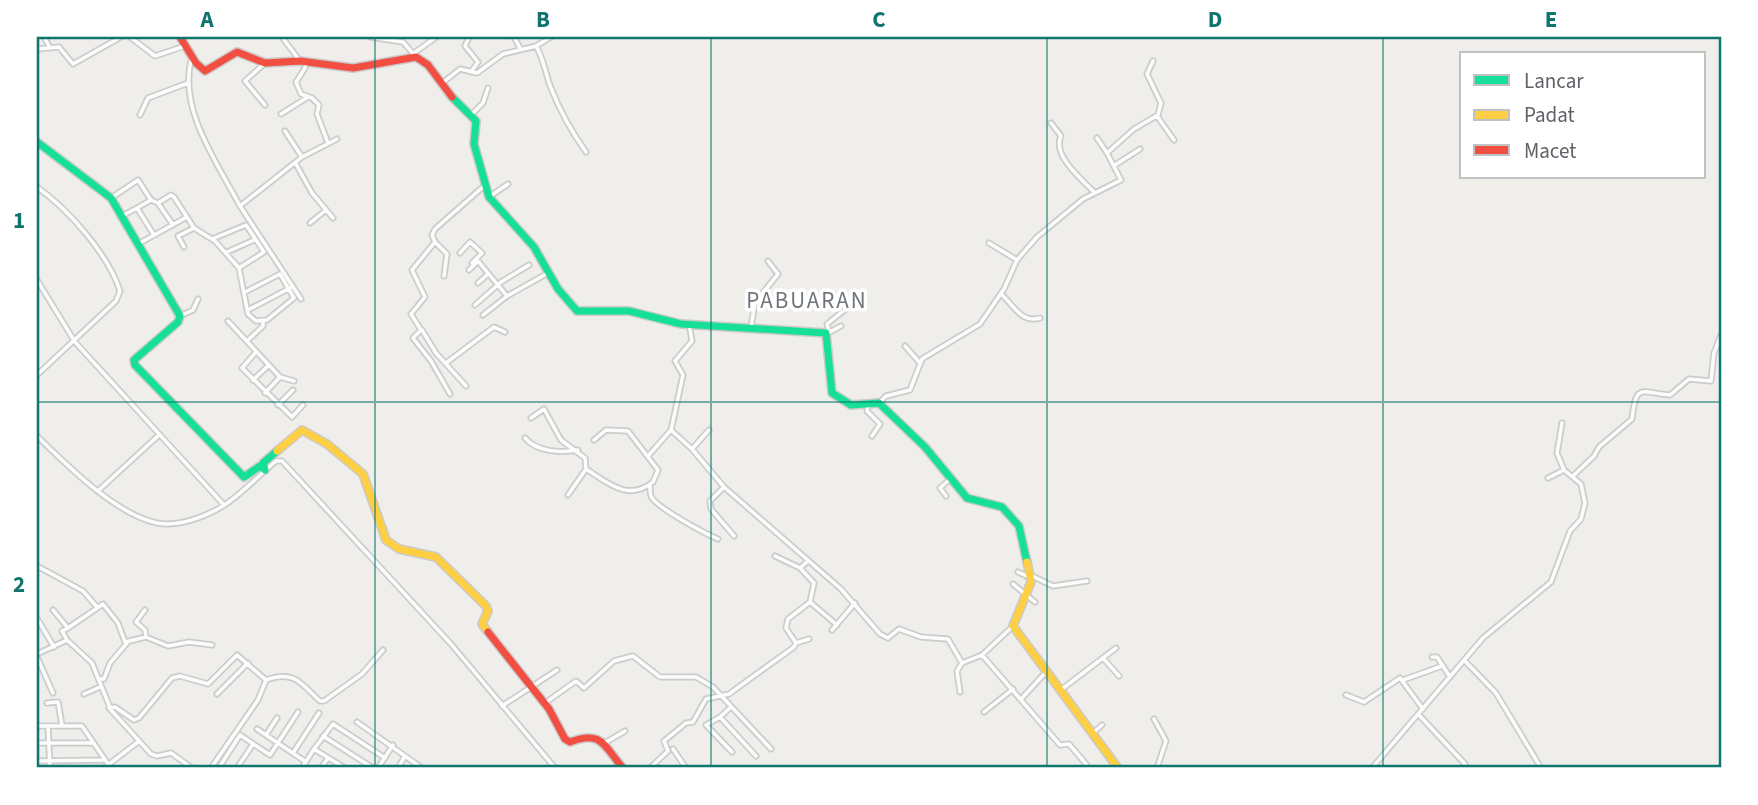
<svg xmlns="http://www.w3.org/2000/svg" width="1758" height="805" viewBox="0 0 1758 805" font-family="'Source Sans 3',sans-serif">
  <style>
    .lines { fill: none; stroke-linecap: round; stroke-linejoin: round }
    .street-casing { stroke: #cbcccc; stroke-width: 7 }
    .fast-casing { stroke: #cacacb; stroke-width: 10 }
    .slow-casing { stroke: #cacacb; stroke-width: 10 }
    .jam-casing { stroke: #cacacb; stroke-width: 10 }
    .street { stroke: #fdfcfc; stroke-width: 3.5 }
    .fast { stroke: #16e098; stroke-width: 7 }
    .slow { stroke: #ffcf43; stroke-width: 7 }
    .jam { stroke: #f24e42; stroke-width: 7 }
    .grid { fill: none; stroke: #0f766e; stroke-width: 2; stroke-opacity: 0.55 }
    .labels { text-anchor: middle; dominant-baseline: central; stroke-width: 7; stroke-linejoin: round; paint-order: stroke }
    .quarter-label { font-size: 23px; letter-spacing: 2px; fill: #70757a; stroke: #fff }
    .neatline { fill: none; stroke: #0f766e; stroke-width: 2.5 }
    .grid-label { font-size: 23px; text-anchor: middle; font-weight: bold; fill: #0f766e }
  </style>
  <rect width="100%" height="100%" fill="#efeeea"/>
  <g class="lines">
    <defs>
      <path id="street" d="M 44,37 L 49,46
        M 130,37 L 155,56 L 185,46
        M 282,37 L 300,61
        M 370,37 L 403,42 L 416,57
        M 469,37 L 465,46 L 478,62 L 471,72
        M 514,37 L 520,48
        M 536,46 L 551,37
        M 37,49 L 59,47 L 73,64 L 121,37
        M 414,53 L 435,38
        M 192,57 C 177,108 217,162 240,206
        M 306,62 L 305,68 L 296,82 L 301,94 L 312,98 L 319,105 L 317,114 L 328,143
        M 264,64 L 245,81 L 265,105
        M 441,84 L 460,69 L 477,73 L 503,54 L 536,46 C 544,59 545,73 551,88 C 560,111 571,131 586,152
        M 281,114 L 308,97
        M 140,115 L 148,98 L 188,83
        M 471,115 L 483,103 L 488,88
        M 1157,116 L 1174,140
        M 1051,123 L 1061,136 C 1052,155 1081,179 1094,192
        M 285,131 L 302,157
        M 1097,138 L 1107,153
        M 296,164 L 312,193 L 333,218
        M 1115,165 L 1140,149
        M 37,187 C 69,210 108,254 120,291 L 116,301 L 37,375
        M 489,197 L 508,184
        M 111,198 L 138,180 L 151,200
        M 158,203 L 173,225
        M 137,208 L 151,200 L 158,203 L 171,195 L 174,197 L 194,228 L 215,241 L 239,268 L 248,314 L 256,321 L 267,320 L 294,298 L 280,274 L 245,292
        M 120,217 L 137,208 L 154,235
        M 310,223 L 326,210
        M 212,239 L 246,225 L 264,252 L 239,268
        M 435,242 L 447,254 L 444,276
        M 989,243 L 1017,260
        M 138,244 L 185,218
        M 184,247 L 178,236 L 194,228
        M 227,252 L 254,240
        M 460,253 L 470,242 L 482,253 L 472,263
        M 469,270 L 478,261 L 507,296
        M 37,280 L 75,342 L 224,505
        M 478,283 L 488,274
        M 1001,294 C 1013,304 1021,324 1040,318
        M 301,299 L 240,206 L 302,157 L 337,139
        M 475,305 L 501,282 L 529,265
        M 248,310 L 290,288
        M 483,315 L 507,296 L 548,273
        M 180,316 L 193,310 L 198,299
        M 228,321 L 280,377 L 294,381
        M 751,327 L 755,303 L 778,274 L 768,261
        M 422,330 L 436,353 L 466,386
        M 829,331 L 827,324 L 861,297
        M 828,333 L 841,326
        M 247,341 L 263,326 L 263,321
        M 905,346 L 920,363
        M 256,352 L 242,368 L 292,417 L 303,405
        M 446,363 L 494,327 L 505,332
        M 253,380 L 269,365
        M 265,393 L 280,377
        M 450,394 L 431,361 L 413,338 L 421,330 L 411,314 L 425,297 L 412,270 L 435,242 L 432,235 L 435,229 L 484,186
        M 879,403 L 886,396 L 910,390 L 922,359 L 980,324 L 1004,289 L 1017,260 L 1037,237 L 1083,199 L 1121,180 L 1107,153 L 1134,129 L 1158,115 L 1161,103 L 1147,74 L 1153,61
        M 868,404 L 867,411 L 880,424 L 872,436
        M 278,405 L 293,390
        M 531,418 L 544,409 L 561,440 L 585,458 L 586,469 C 608,483 628,502 653,482 L 658,470 L 628,431 L 606,430 L 594,440
        M 671,430 L 692,449 L 724,487 L 841,589 L 880,634 L 888,638 L 899,629 L 921,637 L 948,639 L 962,663 L 982,655 L 1060,745 L 1069,744 L 1086,764
        M 37,436 C 67,465 115,514 157,523 C 178,527 205,517 223,506 C 242,494 259,475 276,461 L 282,461 L 451,644 L 555,768
        M 525,438 C 537,452 560,453 578,450
        M 692,449 L 709,430
        M 648,456 L 671,430 L 683,375 L 675,361 L 692,341 L 689,324
        M 1573,476 L 1594,456 L 1599,447 L 1632,419 C 1636,381 1642,393 1670,395 L 1689,379 L 1711,381 L 1714,353 L 1721,335
        M 1548,478 L 1564,470
        M 650,485 C 650,486 650,495 651,496 C 655,507 706,534 718,539
        M 724,487 L 710,501 L 711,509 L 734,536
        M 99,490 L 159,435
        M 568,495 L 586,469
        M 946,496 L 940,488 L 949,480
        M 775,556 L 800,568
        M 808,561 L 800,568 L 814,583 L 810,602 L 837,625
        M 37,566 L 83,591 L 97,607
        M 1018,572 L 1029,577
        M 1030,575 L 1053,586 L 1087,581
        M 1013,584 L 1035,602
        M 53,610 L 68,628 L 62,631 L 67,640 L 92,663 L 111,710 L 151,754 L 157,756 L 171,753 L 192,768
        M 145,610 L 136,622 L 145,630 L 146,637
        M 38,620 L 54,647
        M 68,628 L 103,604 L 118,623 L 125,642 L 146,637 L 168,646 L 189,642 L 212,645
        M 832,630 L 855,603
        M 796,643 L 809,639
        M 37,654 L 67,640
        M 982,655 L 1013,626
        M 37,657 L 53,693
        M 1432,657 L 1437,657 L 1450,677
        M 1103,658 L 1119,676
        M 1464,660 L 1496,693 L 1541,768
        M 99,679 L 104,679 L 110,663 L 127,643
        M 1403,680 L 1442,666
        M 1062,689 L 1116,648
        M 960,692 L 957,671 L 962,663
        M 84,694 L 100,687
        M 217,694 L 248,663
        M 1346,695 L 1364,702 L 1400,678 L 1423,709
        M 1022,698 L 1047,671
        M 47,703 L 58,702 L 62,725
        M 545,703 L 576,681 L 584,688 L 614,661 L 633,656 L 660,677 L 696,677 L 713,687 L 771,749
        M 502,706 L 557,670
        M 731,707 L 720,717 L 756,756
        M 109,708 L 115,707 L 134,720 L 139,718 L 172,678 L 180,676 L 208,684 L 237,655 L 266,680
        M 984,712 L 1013,689
        M 1418,714 L 1465,764 L 1464,768
        M 720,717 L 706,725 L 732,752
        M 1154,719 L 1166,741 L 1157,768
        M 357,722 L 405,756
        M 37,726 L 48,726 L 50,768
        M 48,726 L 82,726 L 108,764
        M 257,729 L 306,762
        M 1093,733 L 1102,725
        M 266,735 L 277,718
        M 323,736 L 373,768
        M 37,743 L 92,743
        M 603,744 L 625,731
        M 314,749 L 333,724 L 385,758
        M 673,749 L 686,768
        M 293,753 L 319,713
        M 37,761 L 103,760
        M 220,766 L 240,735 L 270,755 L 298,712
        M 104,768 L 138,742
        M 211,768 L 258,700 L 266,680 C 295,669 302,685 320,701 L 324,701 L 362,674 L 383,650
        M 237,768 L 253,744
        M 302,768 L 314,749 L 345,768
        M 321,768 L 328,758
        M 378,768 L 393,745
        M 398,768 L 405,756 L 422,768
        M 650,768 L 668,751 L 664,741 L 686,723 L 693,722 L 706,699 L 729,694 L 794,647 L 796,643 L 786,628 L 788,619 L 810,602
        M 1372,768 L 1483,638 L 1551,582 L 1570,531 L 1581,519 L 1585,503 L 1581,484 L 1564,470 L 1557,453 L 1562,423"/>
      <path id="fast" d="M 452,97 L 476,121 L 474,144 L 489,197 L 534,247 L 558,289 L 577,311 L 629,311 L 681,324 L 826,333 L 832,393 L 851,405 L 879,403 L 925,447 L 967,498 L 1002,507 L 1019,526 L 1027,562
        M 37,142 L 111,198 L 180,316 L 178,322 L 134,360 L 135,365 L 244,477 L 260,466 L 265,470 L 263,463 L 277,451"/>
      <path id="slow" d="M 277,451 L 302,430 L 327,444 L 363,474 L 386,540 L 399,549 L 436,557 L 486,606 L 488,611 L 482,624 L 488,632
        M 1027,562 L 1031,582 L 1013,626 L 1118,768"/>
      <path id="jam" d="M 180,37 L 196,63 L 205,71 L 237,52 L 265,63 L 300,61 L 353,68 L 416,57 L 428,65 L 452,97
        M 488,632 L 549,709 L 565,739 L 570,742 C 602,730 603,745 623,768"/>
    </defs>
    <!-- street casing -->
    <use href="#street" class="street-casing"/>
    <!-- fast casing -->
    <use href="#fast" class="fast-casing"/>
    <!-- slow casing -->
    <use href="#slow" class="slow-casing"/>
    <!-- jam casing -->
    <use href="#jam" class="jam-casing"/>
    <!-- street -->
    <use href="#street" class="street"/>
    <!-- fast -->
    <use href="#fast" class="fast"/>
    <!-- slow -->
    <use href="#slow" class="slow"/>
    <!-- jam -->
    <use href="#jam" class="jam"/>
  </g>
  <!-- grid -->
  <path class="grid" d="M 375,37 L 375,768M 711,37 L 711,768M 1047,37 L 1047,768M 1383,37 L 1383,768M 37,402 L 1721,402"/>
  <g class="labels">
    <!-- quarter labels -->
    <g class="quarter-label">
      <text x="807" y="300">PABUARAN</text>
    </g>
  </g>
  <!-- border -->
  <rect width="1758" height="805" fill="none" stroke="#ffffff" stroke-width="77"/>
  <!-- legend -->
  <rect x="1460" y="52" width="245" height="126" fill="#ffffff" stroke="#bfc1c3" stroke-width="2"/>
  <rect x="1474" y="75" width="35" height="10" fill="#16e098" stroke="#bfc1c3" stroke-width="2"/>
  <text x="1524" y="88" font-size="21" fill="#5f6368">Lancar</text>
  <rect x="1474" y="110" width="35" height="10" fill="#ffcf43" stroke="#bfc1c3" stroke-width="2"/>
  <text x="1524" y="122" font-size="21" fill="#5f6368">Padat</text>
  <rect x="1474" y="145" width="35" height="10" fill="#f24e42" stroke="#bfc1c3" stroke-width="2"/>
  <text x="1524" y="158" font-size="21" fill="#5f6368">Macet</text>
  <rect x="38" y="38" width="1682" height="728" class="neatline"/>
  <g class="grid-label">
    <text x="207" y="27">A</text>
    <text x="543" y="27">B</text>
    <text x="879" y="27">C</text>
    <text x="1215" y="27">D</text>
    <text x="1551" y="27">E</text>
    <text x="19" y="228">1</text>
    <text x="19" y="592">2</text>
  </g>
</svg>
